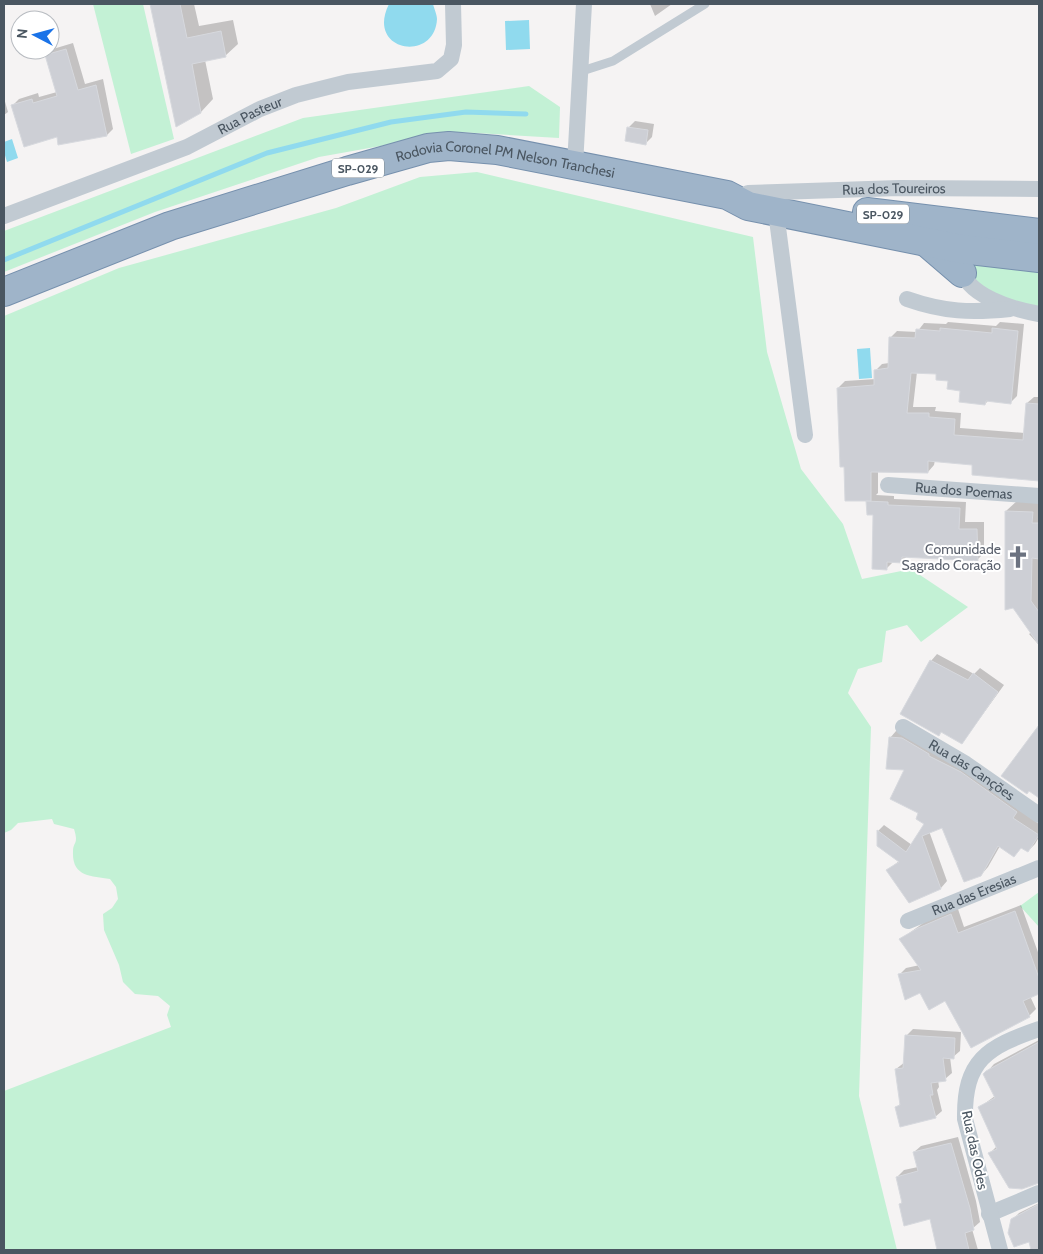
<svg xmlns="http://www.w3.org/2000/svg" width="1043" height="1254" viewBox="0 0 1043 1254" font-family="Cabin,sans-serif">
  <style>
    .green { fill: #c3f1d5 }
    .water { fill: #90daee }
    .shadow { fill: #0003 }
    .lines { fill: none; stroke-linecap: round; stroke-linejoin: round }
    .stream { stroke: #90daee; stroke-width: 5 }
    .building { fill: #cdcfd5; stroke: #d7d9de }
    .trunk-casing { stroke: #7690ad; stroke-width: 30 }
    .service { stroke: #c1cad2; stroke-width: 9 }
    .minor { stroke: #c1cad2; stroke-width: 16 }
    .trunk { stroke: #9fb4c9; stroke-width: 28 }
    .labels { text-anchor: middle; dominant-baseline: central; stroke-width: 4; stroke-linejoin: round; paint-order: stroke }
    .shield { fill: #fff; stroke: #808990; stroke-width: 1 }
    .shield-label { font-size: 12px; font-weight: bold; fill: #4a5661 }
    .street-label { font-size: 14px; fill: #4a5661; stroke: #fff }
    .worship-label { font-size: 14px; fill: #5b616d; stroke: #fff; text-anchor: end }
  </style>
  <rect width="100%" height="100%" fill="#f5f3f3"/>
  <!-- green -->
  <path class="green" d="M 93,4 L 143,4 L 174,139 L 131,154 Z
    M 529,86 L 560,107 L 559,138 L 459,132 L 319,157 L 155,212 L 4,272 L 4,231 L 303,118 Z
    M 477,172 L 753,237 L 767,352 L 801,469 L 843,524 L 862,579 L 911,569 L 968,607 L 921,642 L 907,625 L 886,631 L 882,662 L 858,669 L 848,693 L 871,727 L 859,1096 L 897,1250 L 4,1250 L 4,1091 L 171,1027 L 167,1015 L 170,1006 L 158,996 L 135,994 L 123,982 L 119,965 L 104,930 L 103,914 L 112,908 L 118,899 L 116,887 L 110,879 C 91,876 72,877 73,852 C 73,841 79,845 74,829 L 54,824 L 52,819 L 18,823 L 11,830 L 4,833 L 4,316 L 119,268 L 336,208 L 420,177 Z
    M 961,249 L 1039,258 L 1039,314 L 975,287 Z
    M 1039,892 L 1039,927 L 1020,906 Z"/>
  <!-- water -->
  <path class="water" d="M 389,4 L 433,4 C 434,8 437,15 437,19 C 435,63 365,52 389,4 Z
    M 529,20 L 530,49 L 506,50 L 505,21 Z
    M 12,139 L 18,158 L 7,162 L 4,152 L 4,142 Z
    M 870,348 L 872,378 L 859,379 L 857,349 Z"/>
  <!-- shadow -->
  <path class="shadow" d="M 151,4 L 197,4 L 194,4 L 199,26 L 233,20 L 238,44 L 225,56 L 205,60 L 213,99 L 201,112 L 176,125 Z
    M 650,4 L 672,4 L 655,16 Z
    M 73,43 L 85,84 L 103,79 L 113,129 L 107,135 L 59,144 L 58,135 L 12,106 L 19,99 L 38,93 L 39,97 L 57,92 L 46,55 L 53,49 Z
    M 4,98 L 8,112 L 4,115 Z
    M 635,121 L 654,124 L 652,137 L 646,143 L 629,127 Z
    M 948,322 L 996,326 L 1000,322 L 1024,324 L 1017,396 L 1010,403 L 989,400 L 985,404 L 938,373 L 917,372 L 913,407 L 936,407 L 935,411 L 961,413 L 960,428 L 1025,433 L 1027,403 L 1034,397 L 1039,397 L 1039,479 L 973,464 L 935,460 L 934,465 L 928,472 L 878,470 L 878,493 L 876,495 L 894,496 L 894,499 L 966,502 L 965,522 L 984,522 L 984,553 L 977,560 L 907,556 L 902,562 L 893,562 L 886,569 L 874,514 L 868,514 L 867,500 L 845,466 L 838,388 L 845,381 L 876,379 L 875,371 L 882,364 L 889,363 L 890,338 L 897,331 L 917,332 L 924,323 L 946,324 Z
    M 1018,500 L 1039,501 L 1038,644 L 1029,634 L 1032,632 L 1006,511 Z
    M 937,654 L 974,674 L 980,668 L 1004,685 L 962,743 L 942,731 L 938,735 L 931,661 Z
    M 1039,729 L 1039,796 L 1002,776 Z
    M 896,731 L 909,732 L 1039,824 L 1039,837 L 1035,844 L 1028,851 L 1022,847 L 1014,855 L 1000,846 L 988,867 L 981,875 L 943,826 L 929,831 L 947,881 L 941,888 L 909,901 L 888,870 L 899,861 L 878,831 L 884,825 L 912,845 L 926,824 L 906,769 L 890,738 Z
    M 1021,905 L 1039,955 L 1039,992 L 1030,996 L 1036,1009 L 1029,1016 L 945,999 L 921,992 L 899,975 L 906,968 L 920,965 L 901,939 L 926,921 L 958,909 L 964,927 Z
    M 913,1029 L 961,1032 L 960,1051 L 953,1057 L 950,1057 L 952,1073 L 945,1079 L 938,1080 L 939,1087 L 937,1090 L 942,1111 L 935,1117 L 897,1107 L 901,1103 L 896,1069 L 905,1062 L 906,1036 Z
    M 1039,1040 L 1039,1182 L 1022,1188 L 990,1153 L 997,1146 L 980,1107 L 995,1096 L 987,1072 L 994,1064 Z
    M 958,1137 L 976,1201 L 980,1222 L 972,1229 L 978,1250 L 938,1250 L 931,1217 L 900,1204 L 903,1201 L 897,1177 L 904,1170 L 918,1167 L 914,1152 L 921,1146 Z
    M 1039,1203 L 1039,1250 L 1032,1250 L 1030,1241 L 1012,1220 L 1019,1213 Z"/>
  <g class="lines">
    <!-- stream -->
    <path class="stream" d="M 4,260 L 267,153 L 391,122 L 466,112 L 526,114"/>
  </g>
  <!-- building -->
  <path class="building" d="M 150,4 L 180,4 L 187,38 L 221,31 L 226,57 L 192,64 L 201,113 L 176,127 Z
    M 66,49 L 78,90 L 96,85 L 107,136 L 58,145 L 57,137 L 24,147 L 11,105 L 32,99 L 33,103 L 57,96 L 45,55 Z
    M 627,127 L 648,130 L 646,145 L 625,141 Z
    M 940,328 L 992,333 L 992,328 L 1018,331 L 1011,404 L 986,401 L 985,405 L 959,402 L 960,391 L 947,389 L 948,381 L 936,380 L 936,374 L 911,373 L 907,413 L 929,413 L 929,417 L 955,419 L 954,435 L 1023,440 L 1026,403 L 1039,404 L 1039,481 L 972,475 L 972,465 L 928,461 L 928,473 L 871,472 L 871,501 L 845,501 L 844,467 L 840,467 L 837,388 L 874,385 L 874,370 L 888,368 L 889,337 L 915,338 L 916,329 L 940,331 Z
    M 866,501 L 888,502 L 888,505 L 960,508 L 959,529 L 977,529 L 978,561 L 902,557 L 902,563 L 887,562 L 887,570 L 872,569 L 873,515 L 867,515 Z
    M 1005,511 L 1033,512 L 1032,523 L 1039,523 L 1039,559 L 1032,558 L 1031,601 L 1039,612 L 1039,645 L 1013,608 L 1005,610 Z
    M 930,660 L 968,680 L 973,673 L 998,692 L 962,744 L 941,732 L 939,736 L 900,714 Z
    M 1039,725 L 1039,798 L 1029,791 L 1027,794 L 1001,776 Z
    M 889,737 L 902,738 L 929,754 L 929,756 L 961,772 L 1017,812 L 1013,818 L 1039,835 L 1028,852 L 1021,848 L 1014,857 L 998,846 L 981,876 L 964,882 L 942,828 L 922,836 L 941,889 L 909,903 L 886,870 L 899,862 L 877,846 L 877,830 L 906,852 L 924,824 L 916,819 L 918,813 L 890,799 L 904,770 L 886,769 Z
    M 1015,911 L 1039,978 L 1039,994 L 1023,1001 L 1030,1017 L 971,1048 L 945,1001 L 929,1010 L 920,993 L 905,1000 L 898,974 L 921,970 L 899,939 L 918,928 L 951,914 L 958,933 Z
    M 905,1035 L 955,1038 L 954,1059 L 943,1058 L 946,1081 L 931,1083 L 933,1095 L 930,1095 L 936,1118 L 900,1127 L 895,1107 L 900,1105 L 895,1069 L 903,1068 Z
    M 1039,1042 L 1039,1183 L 1022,1189 L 1009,1188 L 988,1153 L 997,1149 L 978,1107 L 995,1098 L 983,1074 L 986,1071 Z
    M 951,1143 L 970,1208 L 974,1230 L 965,1233 L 969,1250 L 937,1250 L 930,1219 L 904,1226 L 899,1204 L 902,1203 L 896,1177 L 918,1171 L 913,1152 Z
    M 1039,1204 L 1039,1250 L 1031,1250 L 1029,1242 L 1014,1247 L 1008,1233 L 1011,1219 Z"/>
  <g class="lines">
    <defs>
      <g id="trunk">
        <path d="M 867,212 L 1039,233"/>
        <path d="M 926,242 L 962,273"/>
        <path id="s6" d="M 4,292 L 170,226 L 347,171 L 428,148 L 449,146 L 497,150 L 727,195 L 748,206 L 961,249 L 1039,258"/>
      </g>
    </defs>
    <!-- trunk casing -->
    <use href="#trunk" class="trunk-casing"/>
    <!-- service -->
    <path class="service" d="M 582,71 L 613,61 L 705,4"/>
    <!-- minor -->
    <g class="minor">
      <path d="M 575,165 L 584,4"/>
      <path id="s1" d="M 748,193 L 899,188 L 1039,189"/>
      <path d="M 776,212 L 805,435"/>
      <path id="s2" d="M 4,216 L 187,147 L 260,109 L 296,95 L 348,82 L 437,71 L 451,59 L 454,45 L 453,4"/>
      <path d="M 962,266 C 963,296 1016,310 1039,314"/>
      <path d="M 907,299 C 944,312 971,313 1010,309"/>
      <path id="s3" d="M 888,485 L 1039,496"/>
      <path id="s4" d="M 903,727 L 966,764 L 1039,815"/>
      <path id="s5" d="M 908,921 L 1039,868"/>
      <path d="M 989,1214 L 1039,1193"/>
      <path d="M 1000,1250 L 965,1119 C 964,1060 987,1047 1039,1029"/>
    </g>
    <!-- trunk -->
    <use href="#trunk" class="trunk"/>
  </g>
  <!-- icons -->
  <defs>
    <symbol id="church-bare" viewBox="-9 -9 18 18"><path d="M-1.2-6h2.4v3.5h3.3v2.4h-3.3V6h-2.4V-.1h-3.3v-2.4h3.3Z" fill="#6b7280" stroke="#fff" stroke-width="2.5" paint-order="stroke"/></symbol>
  </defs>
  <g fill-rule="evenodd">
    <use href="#church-bare" x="1002" y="541" width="32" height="32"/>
  </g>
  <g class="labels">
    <!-- shield labels -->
    <g class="shield">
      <rect x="332" y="158.5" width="52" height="19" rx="4"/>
      <rect x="857" y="204.5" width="52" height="19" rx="4"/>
    </g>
    <g class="shield-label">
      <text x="358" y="168">SP-029</text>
      <text x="883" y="214">SP-029</text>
    </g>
    <!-- street labels -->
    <g class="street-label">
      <text stroke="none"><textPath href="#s2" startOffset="266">Rua Pasteur</textPath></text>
      <text stroke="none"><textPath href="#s6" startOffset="526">Rodovia Coronel PM Nelson Tranchesi</textPath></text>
      <text stroke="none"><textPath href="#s1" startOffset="146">Rua dos Toureiros</textPath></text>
      <text stroke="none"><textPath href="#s3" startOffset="76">Rua dos Poemas</textPath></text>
      <text stroke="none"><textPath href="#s4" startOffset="81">Rua das Canções</textPath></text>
      <text stroke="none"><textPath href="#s5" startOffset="71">Rua das Eresias</textPath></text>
      <text transform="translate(975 1150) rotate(78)">Rua das Odes</text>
    </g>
    <!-- worship labels -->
    <g class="worship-label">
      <text x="1001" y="549">Comunidade<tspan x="1001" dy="16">Sagrado Coração</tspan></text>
    </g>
  </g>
  <!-- border -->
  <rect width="1043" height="1254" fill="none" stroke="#4a5661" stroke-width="10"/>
  <!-- north arrow -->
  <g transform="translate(35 35) rotate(276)"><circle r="24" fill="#ffffff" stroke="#b7bbc0"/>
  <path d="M0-4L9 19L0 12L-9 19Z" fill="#1a73e8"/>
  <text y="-8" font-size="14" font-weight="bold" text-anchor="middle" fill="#4a5661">N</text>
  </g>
</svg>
